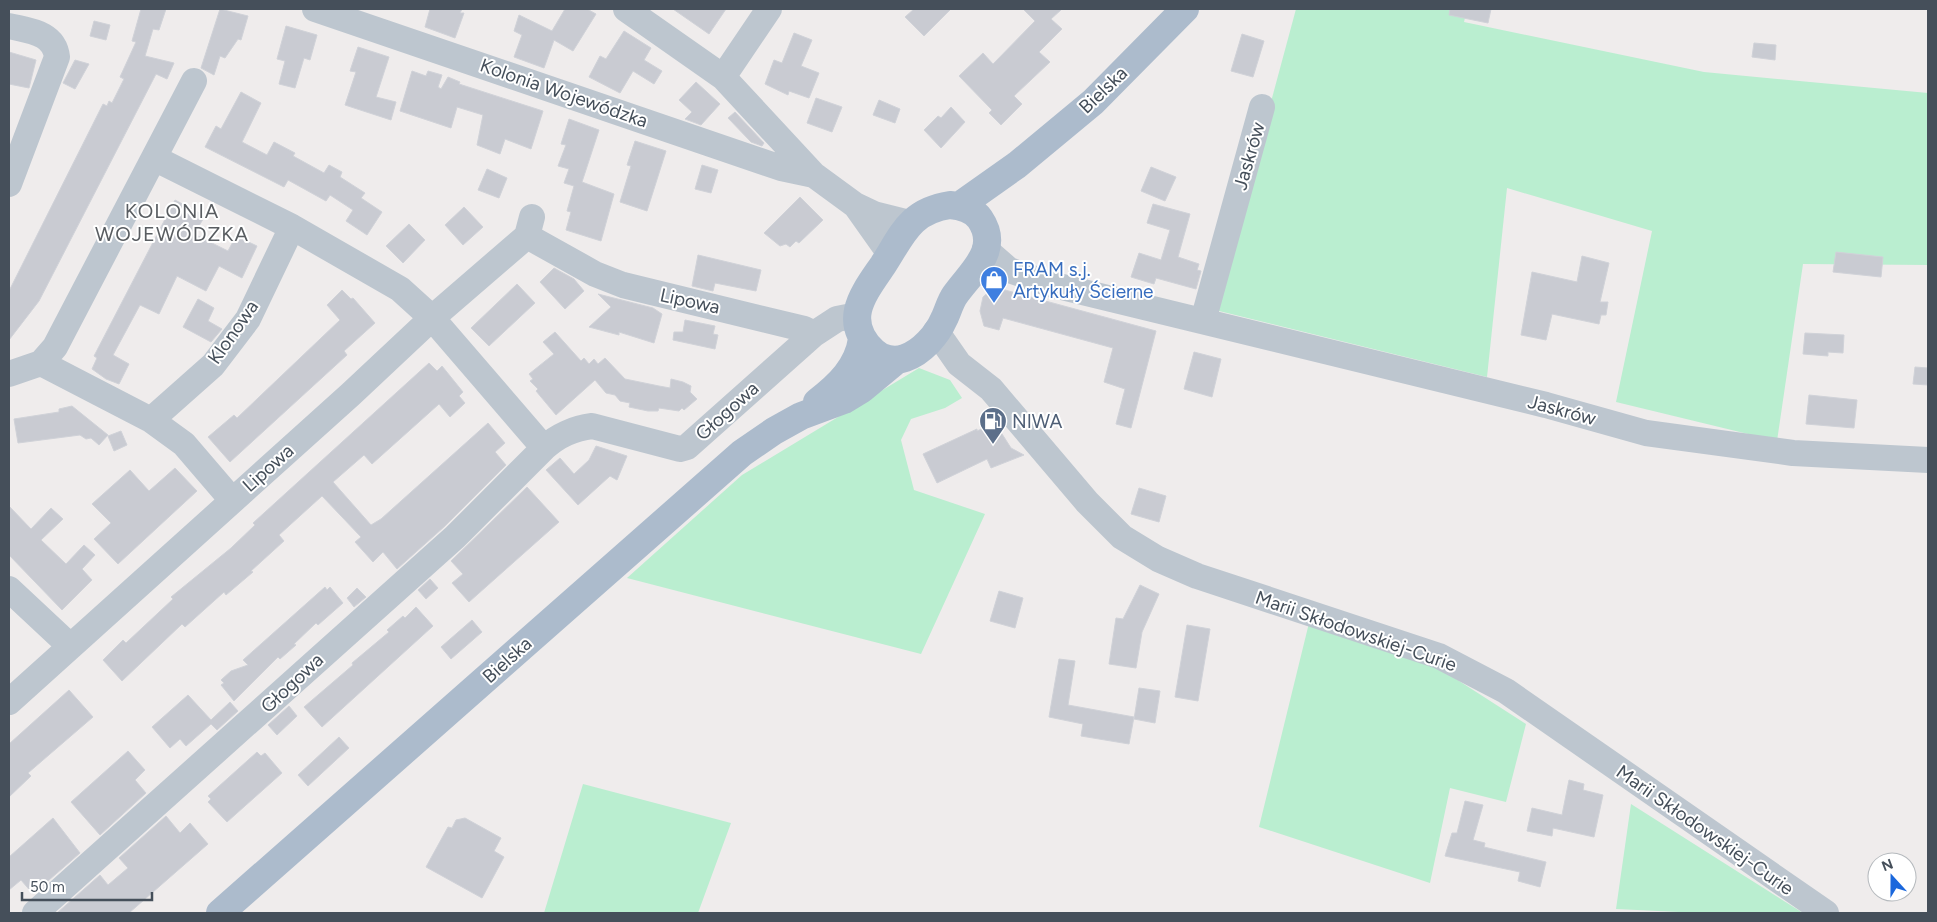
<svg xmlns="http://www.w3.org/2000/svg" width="1937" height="922" viewBox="0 0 1937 922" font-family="Figtree,sans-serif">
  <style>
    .green { fill: #baeed0 }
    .building { fill: #c9cbd2; stroke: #d0d2d8 }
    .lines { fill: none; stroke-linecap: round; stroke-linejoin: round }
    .minor { stroke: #bdc6cf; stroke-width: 26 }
    .major { stroke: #acbbcc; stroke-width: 28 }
    .labels { text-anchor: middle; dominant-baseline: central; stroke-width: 4; stroke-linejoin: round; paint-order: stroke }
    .street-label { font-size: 19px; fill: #454f5a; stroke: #fff }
    .shop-label { font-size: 19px; fill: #366cbe; stroke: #fff; text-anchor: start }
    .service-label { font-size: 19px; fill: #4e5e75; stroke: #fff; text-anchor: start }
    .neighbourhood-label { font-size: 20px; letter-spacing: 1px; fill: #595d61; stroke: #fff }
  </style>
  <rect width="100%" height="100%" fill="#efecec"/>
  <!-- green -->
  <path class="green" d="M 1296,9 L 1467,9 L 1464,22 L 1704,72 L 1928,93 L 1928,265 L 1803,264 L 1777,441 L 1616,402 L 1652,231 L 1507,188 L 1487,377 L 1215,310 Z
    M 919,368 L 950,380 L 962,398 L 945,408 L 911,419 L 901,440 L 914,490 L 985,514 L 921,654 L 627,578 L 742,475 Z
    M 1309,623 L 1442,670 L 1526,724 L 1506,802 L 1450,788 L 1430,883 L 1259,827 Z
    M 583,784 L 731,823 L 698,913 L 544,913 Z
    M 1631,804 L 1803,913 L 1700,913 L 1616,909 Z"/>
  <!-- building -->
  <path class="building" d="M 141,9 L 166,9 L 159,30 L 153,29 L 145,56 L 174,63 L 167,79 L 156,74 L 39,301 L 9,340 L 9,291 L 103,104 L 107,106 L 109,101 L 112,103 L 124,79 L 120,77 L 136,42 L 132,41 Z
    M 220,9 L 248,16 L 241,40 L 238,39 L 225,58 L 220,56 L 214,75 L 201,68 Z
    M 430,9 L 462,9 L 460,13 L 464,13 L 455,38 L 425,27 Z
    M 565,9 L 587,9 L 596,14 L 573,51 L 554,40 L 544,68 L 514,57 L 522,35 L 514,31 L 519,15 L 552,31 Z
    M 673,9 L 726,9 L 709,34 Z
    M 914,9 L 951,9 L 924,36 L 905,17 Z
    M 1023,9 L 1062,9 L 1051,19 L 1062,29 L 1039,52 L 1050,62 L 1014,96 L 1022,104 L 1001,125 L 989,113 L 992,110 L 959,76 L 983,53 L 993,64 L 1035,21 Z
    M 1450,9 L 1491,9 L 1488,23 L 1449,15 Z
    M 94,21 L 110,25 L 106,40 L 90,36 Z
    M 286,26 L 317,35 L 310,60 L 304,58 L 295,88 L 279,84 L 285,61 L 277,59 Z
    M 624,31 L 651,48 L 644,60 L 662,71 L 654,84 L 633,71 L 620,93 L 589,77 L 600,56 L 606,59 Z
    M 794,33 L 812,40 L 801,66 L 819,73 L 809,98 L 789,91 L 788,95 L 765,84 L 774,60 L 782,63 Z
    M 1242,34 L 1264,41 L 1253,77 L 1231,71 Z
    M 1754,43 L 1776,45 L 1775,60 L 1752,57 Z
    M 358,47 L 389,57 L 376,97 L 396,102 L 391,120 L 345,105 L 356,72 L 350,71 Z
    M 9,52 L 36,60 L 29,88 L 9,84 Z
    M 75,60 L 89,64 L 75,89 L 63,83 Z
    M 412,71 L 426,76 L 428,71 L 442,75 L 438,87 L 441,89 L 448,77 L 460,82 L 459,84 L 543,111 L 531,149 L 505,139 L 500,154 L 477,145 L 483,115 L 457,107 L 451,128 L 400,111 Z
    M 696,82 L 720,104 L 701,125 L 685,119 L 692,112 L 679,100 Z
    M 241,92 L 261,103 L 242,142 L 267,155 L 274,142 L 295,153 L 293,156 L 324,173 L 329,165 L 342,172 L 340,177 L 365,193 L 361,198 L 382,212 L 367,235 L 346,221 L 353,210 L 330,195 L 326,201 L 288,180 L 284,187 L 205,147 L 216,126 L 221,129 Z
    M 816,98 L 842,107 L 832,132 L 807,123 Z
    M 879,100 L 900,109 L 895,123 L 873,115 Z
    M 951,107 L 965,122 L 941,148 L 924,130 L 938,116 L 941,118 Z
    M 735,112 L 764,143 L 762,146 L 751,142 L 728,118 Z
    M 569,119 L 599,130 L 582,182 L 614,194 L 601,241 L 566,230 L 571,212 L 567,211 L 574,186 L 564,183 L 569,169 L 558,166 L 566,145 L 561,144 Z
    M 635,141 L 666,151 L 647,211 L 620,202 L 631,166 L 627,165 Z
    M 702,165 L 718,170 L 711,193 L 695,189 Z
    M 1151,167 L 1176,177 L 1165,201 L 1141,191 Z
    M 487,169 L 507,178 L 499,198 L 478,190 Z
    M 800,197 L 823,220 L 799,243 L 796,241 L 790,247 L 786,244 L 780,246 L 764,233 Z
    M 175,200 L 205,216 L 194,234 L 228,251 L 236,236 L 257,246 L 242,278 L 219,266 L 206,291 L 177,276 L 159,314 L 140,305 L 113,355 L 129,364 L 119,384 L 106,379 L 92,369 L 97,358 L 94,356 Z
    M 1153,204 L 1190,214 L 1178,257 L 1199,264 L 1197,270 L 1201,271 L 1196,289 L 1156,278 L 1154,284 L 1131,277 L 1139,253 L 1161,260 L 1170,230 L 1147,223 Z
    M 464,207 L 483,227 L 463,245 L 445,225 Z
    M 409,224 L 425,240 L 403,263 L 386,246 Z
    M 1836,252 L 1883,257 L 1881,277 L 1833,272 Z
    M 698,255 L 761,270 L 756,291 L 715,283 L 713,291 L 692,286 Z
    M 1582,256 L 1609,263 L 1600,302 L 1608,302 L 1606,315 L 1601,315 L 1599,324 L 1552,314 L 1546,340 L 1521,335 L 1532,272 L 1577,282 Z
    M 554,268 L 574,279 L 584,291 L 565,309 L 540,282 Z
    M 517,284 L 535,303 L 489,346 L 471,328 Z
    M 994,287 L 1156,331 L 1131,428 L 1116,424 L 1125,389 L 1104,382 L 1113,348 L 1003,318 L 999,330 L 984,326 L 980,311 L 983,297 Z
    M 342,290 L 351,299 L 353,298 L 375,323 L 344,351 L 347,355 L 230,462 L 208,437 L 234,415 L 237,418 L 340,320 L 327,305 Z
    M 598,294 L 653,308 L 662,314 L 654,343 L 619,332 L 619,335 L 589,327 L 611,307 Z
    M 198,299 L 214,308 L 208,321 L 222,329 L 211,342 L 183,327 Z
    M 685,320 L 715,326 L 713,334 L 718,335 L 715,349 L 673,340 L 674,332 L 683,332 Z
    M 555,332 L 581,361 L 584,358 L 589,364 L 594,359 L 598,364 L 605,358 L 625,379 L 659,386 L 670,388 L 671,379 L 683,382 L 691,386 L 690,392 L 697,399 L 684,410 L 682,408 L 679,411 L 659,408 L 658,411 L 648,411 L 629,407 L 630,403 L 620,401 L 615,395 L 606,393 L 595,380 L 556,415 L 536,391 L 538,389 L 530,381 L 533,379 L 529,374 L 554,354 L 543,342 Z
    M 1805,333 L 1844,335 L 1843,353 L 1828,352 L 1828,356 L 1803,354 Z
    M 1194,352 L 1221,359 L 1212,397 L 1184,389 Z
    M 429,363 L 437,371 L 442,366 L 463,392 L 459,396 L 465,403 L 450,417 L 439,404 L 372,464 L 364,455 L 333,482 L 371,525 L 381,519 L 488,423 L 505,443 L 495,452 L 506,465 L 445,526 L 397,569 L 383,552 L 373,562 L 355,542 L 361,537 L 322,496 L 279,535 L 284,541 L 251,571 L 253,572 L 226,595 L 224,592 L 185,627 L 182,624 L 122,681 L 103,660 L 123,640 L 126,643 L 173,599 L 171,597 L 231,548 L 255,525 L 253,523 Z
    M 1915,367 L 1928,368 L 1928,385 L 1913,384 Z
    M 1809,395 L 1857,400 L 1854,428 L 1806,424 Z
    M 72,406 L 108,435 L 99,445 L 91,438 L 86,439 L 80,435 L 18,443 L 14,419 L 59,412 L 59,409 Z
    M 995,423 L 1011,448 L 1024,455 L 991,468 L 987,459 L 937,483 L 923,454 L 977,429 L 977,431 Z
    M 121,431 L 127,445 L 114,451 L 108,436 Z
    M 596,446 L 627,456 L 617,480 L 610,476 L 578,505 L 546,470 L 560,458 L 574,474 L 589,460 Z
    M 175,468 L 197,491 L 118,564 L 94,539 L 111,523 L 92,504 L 130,470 L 149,491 Z
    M 527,487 L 559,522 L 469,602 L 452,583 L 463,574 L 451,561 Z
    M 1139,488 L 1166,496 L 1159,522 L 1131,514 Z
    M 9,506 L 31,529 L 51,508 L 63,519 L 41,540 L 66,564 L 84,545 L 95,555 L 82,569 L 92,580 L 62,610 L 9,555 Z
    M 430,579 L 438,588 L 426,599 L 418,590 Z
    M 1140,585 L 1159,594 L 1142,632 L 1136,668 L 1109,664 L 1116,618 L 1123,619 Z
    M 325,587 L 327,590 L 330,587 L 343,603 L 318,625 L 316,623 L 294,644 L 296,645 L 280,659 L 278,657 L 234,701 L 221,685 L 224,683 L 221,680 L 231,671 L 248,665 L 243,660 Z
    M 357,588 L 366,597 L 354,607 L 347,598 Z
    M 999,591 L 1023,598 L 1015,628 L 990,621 Z
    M 416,607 L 433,626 L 322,727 L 304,707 L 353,665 L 352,663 L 389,632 L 387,630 L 403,616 L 405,618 Z
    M 472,620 L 482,632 L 451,659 L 441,647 Z
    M 1187,625 L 1210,629 L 1198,701 L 1175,697 Z
    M 1059,659 L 1075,661 L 1068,705 L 1134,717 L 1129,744 L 1081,736 L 1083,724 L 1049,717 Z
    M 1139,688 L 1160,691 L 1155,723 L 1134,719 Z
    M 69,690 L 93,717 L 28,773 L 31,776 L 9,797 L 9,744 Z
    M 188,695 L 211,720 L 230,702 L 238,711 L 217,730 L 211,724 L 186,746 L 180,739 L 170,748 L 152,727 Z
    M 289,706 L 297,716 L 277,735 L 268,725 Z
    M 339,737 L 349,748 L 308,786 L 298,775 Z
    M 128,751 L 145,770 L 135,780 L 146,793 L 100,835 L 71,802 Z
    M 257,752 L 261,756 L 265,753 L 282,773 L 227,822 L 208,802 L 211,799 L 208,796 Z
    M 1569,780 L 1584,784 L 1583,790 L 1603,795 L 1594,837 L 1553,828 L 1552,836 L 1527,831 L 1532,808 L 1562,815 Z
    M 1465,801 L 1483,805 L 1473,840 L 1485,843 L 1484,847 L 1546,862 L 1540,887 L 1518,881 L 1520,872 L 1445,856 L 1452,833 L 1457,833 Z
    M 166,816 L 180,833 L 190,823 L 208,844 L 129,913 L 57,913 L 100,875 L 108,885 L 128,868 L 119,858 Z
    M 53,818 L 80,853 L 33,894 L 21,880 L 9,890 L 9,857 Z
    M 465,818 L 501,838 L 494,851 L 504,857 L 482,898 L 426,867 L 448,827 L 452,828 L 456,820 Z"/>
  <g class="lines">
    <!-- minor -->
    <path class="minor" d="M 315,9 L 781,168 L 814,175
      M 626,9 L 723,77 L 814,175 L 855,205 L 874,214 L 910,223
      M 9,26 C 29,31 54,32 57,57 L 9,184
      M 723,77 L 769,9
      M 856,206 L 890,254
      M 527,236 L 595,274 L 623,285 L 804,329 L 814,334
      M 985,249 L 1009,270 L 1050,284 L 1546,405 L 1646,433 L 1793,453 L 1928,460
      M 1203,321 L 1262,107
      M 936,331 L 959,364 L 991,389 L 1087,502 L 1122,537 L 1158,559 L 1197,576 L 1439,656 L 1506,691 L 1826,913
      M 41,363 L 151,420 L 184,444 L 232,500
      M 9,374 L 41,363 L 55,347 L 194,81
      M 151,420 L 213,365 L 248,319 L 292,227
      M 544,448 C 557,436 575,428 592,426 L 680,449 L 687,447 L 814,334 L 837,319 L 857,315
      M 9,589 L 70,646
      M 9,702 L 351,394 L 432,318 L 527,236 L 532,217
      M 35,913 L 455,537 L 544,448 L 432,318 L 400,289 L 292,227 L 154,158"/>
    <!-- major -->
    <path class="major" d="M 950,205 C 962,206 973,209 980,219 C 1001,250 971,272 955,295 C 950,302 948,311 944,319 C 937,335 922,352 905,358 C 894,362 881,359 873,351 C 841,320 864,293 883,265 C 903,234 910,211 950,205 Z
      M 959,206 L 1017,165 L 1093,102 L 1185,9
      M 817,402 C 839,385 858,367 862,339
      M 220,913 L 742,453 L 774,431 L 801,416 L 844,400 L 862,389 L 897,360"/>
  </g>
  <!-- icons -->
  <defs>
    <symbol id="shop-pin" viewBox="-11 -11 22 30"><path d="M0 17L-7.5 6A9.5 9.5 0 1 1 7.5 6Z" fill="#3f7fe0" stroke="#fff"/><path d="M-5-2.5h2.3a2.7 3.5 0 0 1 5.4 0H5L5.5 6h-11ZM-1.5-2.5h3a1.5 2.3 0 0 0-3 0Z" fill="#fff"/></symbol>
    <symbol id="fuel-pin" viewBox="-11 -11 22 30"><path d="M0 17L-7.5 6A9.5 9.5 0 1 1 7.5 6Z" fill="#5c6f8a" stroke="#fff"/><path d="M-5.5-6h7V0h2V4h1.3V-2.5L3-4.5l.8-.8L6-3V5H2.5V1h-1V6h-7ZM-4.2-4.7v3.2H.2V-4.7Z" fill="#fff"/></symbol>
  </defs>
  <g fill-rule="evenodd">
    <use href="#shop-pin" x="978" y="264" width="32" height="43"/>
    <use href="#fuel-pin" x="977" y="405" width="32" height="43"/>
  </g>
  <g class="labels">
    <!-- street labels -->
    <g class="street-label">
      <text transform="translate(1103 90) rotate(-44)">Bielska</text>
      <text transform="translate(564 93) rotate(19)">Kolonia Wojewódzka</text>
      <text transform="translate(1249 156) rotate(-74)">Jaskrów</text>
      <text transform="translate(690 301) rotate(12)">Lipowa</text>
      <text transform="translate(233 332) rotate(-55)">Klonowa</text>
      <text transform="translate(1562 410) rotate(15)">Jaskrów</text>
      <text transform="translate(727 411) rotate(-42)">Głogowa</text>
      <text transform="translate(268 468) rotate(-42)">Lipowa</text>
      <text transform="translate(1356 631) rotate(19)">Marii Skłodowskiej-Curie</text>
      <text transform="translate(507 660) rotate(-42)">Bielska</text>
      <text transform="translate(292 683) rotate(-43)">Głogowa</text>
      <text transform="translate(1705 830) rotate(35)">Marii Skłodowskiej-Curie</text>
    </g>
    <!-- shop labels -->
    <g class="shop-label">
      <text x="1013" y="269">FRAM s.j.<tspan x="1013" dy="22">Artykuły Ścierne</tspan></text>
    </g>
    <!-- service labels -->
    <g class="service-label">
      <text x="1012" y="421">NIWA</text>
    </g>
    <!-- neighbourhood labels -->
    <g class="neighbourhood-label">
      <text x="172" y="211">KOLONIA<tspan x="172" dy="23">WOJEWÓDZKA</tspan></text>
    </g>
  </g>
  <!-- border -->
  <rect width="1937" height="922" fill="none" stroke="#454f5a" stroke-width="20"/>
  <!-- north arrow -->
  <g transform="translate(1892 877) rotate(339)"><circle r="24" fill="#ffffff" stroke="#b5b9bd"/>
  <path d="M0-4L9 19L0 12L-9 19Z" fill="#1a67dc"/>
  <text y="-8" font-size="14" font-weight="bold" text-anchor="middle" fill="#454f5a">N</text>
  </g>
  <!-- scale -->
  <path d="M22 892v8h130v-8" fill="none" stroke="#454f5a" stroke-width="2.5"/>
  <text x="30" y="892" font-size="15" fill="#454f5a" stroke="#ffffff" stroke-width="4" paint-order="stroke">50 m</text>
</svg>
